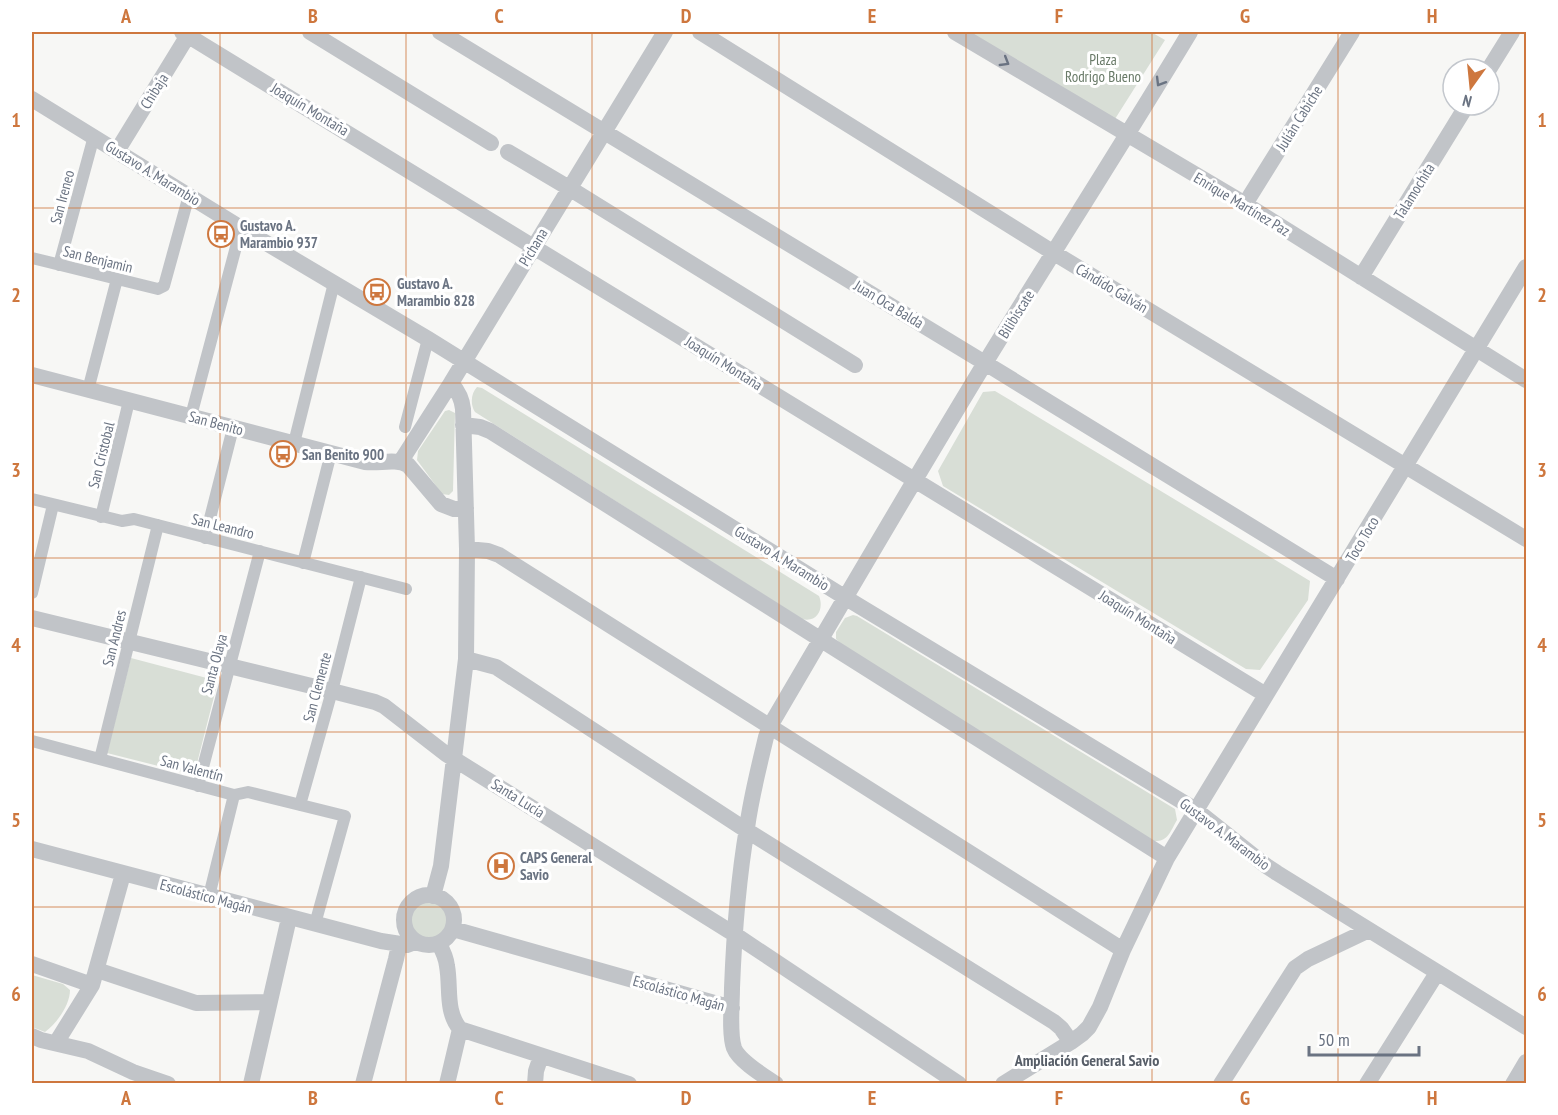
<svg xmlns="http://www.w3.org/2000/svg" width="1558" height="1115" viewBox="0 0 1558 1115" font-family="'PT Sans Narrow',sans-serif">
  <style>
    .green { fill: #d8ded6 }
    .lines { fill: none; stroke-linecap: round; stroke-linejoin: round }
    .pedestrian { stroke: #c1c4c8; stroke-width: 12 }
    .minor { stroke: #c1c4c8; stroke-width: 16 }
    .oneway { stroke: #6a7382 }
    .grid { fill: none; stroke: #ce773e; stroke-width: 1.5; stroke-opacity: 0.55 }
    .labels { text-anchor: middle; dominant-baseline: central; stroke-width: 6; stroke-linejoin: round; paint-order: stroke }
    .park-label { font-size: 15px; fill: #697a68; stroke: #fff }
    .street-label { font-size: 15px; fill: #6a7382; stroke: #fff }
    .poi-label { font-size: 15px; font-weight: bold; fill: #6a7382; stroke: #fff; text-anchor: start }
    .neighbourhood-label { font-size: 16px; font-weight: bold; fill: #575e68; stroke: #fff }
    .neatline { fill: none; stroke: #ce773e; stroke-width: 2 }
    .grid-label { font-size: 20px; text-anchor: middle; font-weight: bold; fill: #ce773e }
  </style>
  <rect width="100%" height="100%" fill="#f7f7f5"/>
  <!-- green -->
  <path class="green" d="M 969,32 L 1151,32 L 1165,40 L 1115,119 Z
    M 477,387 L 482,388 L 819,596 C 824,608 818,623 802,619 L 475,412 C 470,405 471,393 477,387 Z
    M 995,391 L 1310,581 L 1308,600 L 1260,670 L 1246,669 L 943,486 L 938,471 L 983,392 Z
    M 449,410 L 455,413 L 453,491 L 449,495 L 442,494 L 417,460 L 418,451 L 445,411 Z
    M 853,615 L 857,616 L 1175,809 L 1177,820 C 1170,832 1168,843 1151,841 L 840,643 L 836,639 L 836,632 L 845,618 Z
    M 131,658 L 218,681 L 194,775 L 107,753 Z
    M411 920a18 18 0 1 1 36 0a18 18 0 1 1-36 0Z
    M 32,975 L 63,984 L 70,990 C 70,1005 57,1023 45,1032 L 32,1027 Z"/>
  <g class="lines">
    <!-- pedestrian -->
    <path class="pedestrian" d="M 32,258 L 158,289 L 164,286 L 189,195
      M 59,265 L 94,136
      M 88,390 L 117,279
      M 191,416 L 241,228
      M 405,427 L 428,339
      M 294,443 L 334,283
      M 32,499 L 122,521 L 134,519 L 406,589
      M 101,517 L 129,401
      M 205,538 L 233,428
      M 303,563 L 331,453
      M 32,593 L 53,505
      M 32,741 L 234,795 L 248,792 L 345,816 L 315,924
      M 100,759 L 158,525
      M 198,786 L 260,551
      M 300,805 L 332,691 L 361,577
      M 209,896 L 234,795"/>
    <!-- minor -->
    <path class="minor" d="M 182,32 L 1266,695
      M 310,32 L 491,143
      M 440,32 L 985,363 L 1337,579
      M 700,32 L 1054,253 L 1526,539
      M 955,32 L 1245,204 L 1526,380
      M 1489,69 L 1512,32
      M 32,99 L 241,228 L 428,339 L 846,598 L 1196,810 L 1265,865 L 1277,873 L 1526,1027
      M 117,151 L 190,32
      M 508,152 L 569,188 L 855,365
      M 1245,204 L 1352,32
      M 1361,277 L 1467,105
      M 32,375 L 365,462 C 380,464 394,458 408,465 L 441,504 L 454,509 L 466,508
      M 463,425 L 480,427 L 490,431 L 1167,858
      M 401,461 L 451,383 L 665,32
      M 467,549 L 488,551 L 499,555 L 1123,950
      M 32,618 L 332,691 L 375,702 L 384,706 L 446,754 L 734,934 L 959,1084
      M 466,659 L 496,667 L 746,830 L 1054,1022 L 1061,1028 L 1071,1042
      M 32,849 L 381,941 L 407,945 L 415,942
      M404 920a25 25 0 1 1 50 0a25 25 0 1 1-50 0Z
      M 433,896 L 441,866 L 466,659 L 467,549 L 463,409 C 462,398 458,391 451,383
      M 453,929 L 732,1008
      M 439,944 C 443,951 446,958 447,966 C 451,988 445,1011 460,1029 L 629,1084
      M 32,964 L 92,985
      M 97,970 L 196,1003 L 269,1002
      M 32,1036 L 41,1040 L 88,1051 L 133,1072 L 168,1084
      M 56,1043 L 92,985 L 123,874
      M 251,1084 L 289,918
      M 363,1084 L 396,959 L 399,945
      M 447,1084 L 460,1029
      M 535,1084 L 536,1071 L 541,1056
      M 776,1084 C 764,1076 739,1061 734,1048 C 729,1034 732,1004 732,988 C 734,935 738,881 747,828 C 751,797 759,767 766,737 L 770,726 C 841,605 912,483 985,363 C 1053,252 1123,143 1190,32
      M 1003,1084 L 1071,1042 L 1082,1034 L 1089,1027 L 1100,1007 L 1123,950 L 1167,858 L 1526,267
      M 1221,1084 L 1295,968 L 1308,959 L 1369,930
      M 1367,1084 L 1437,973
      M 1513,1084 L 1526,1062"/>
  </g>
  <!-- one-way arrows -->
  <defs><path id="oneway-chevron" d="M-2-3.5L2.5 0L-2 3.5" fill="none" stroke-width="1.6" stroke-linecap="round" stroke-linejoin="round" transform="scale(1.5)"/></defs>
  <g class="oneway">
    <use href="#oneway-chevron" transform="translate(1005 62) rotate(31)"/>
    <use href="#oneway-chevron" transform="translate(1160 82) rotate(121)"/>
  </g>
  <!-- grid -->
  <path class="grid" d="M 220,32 L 220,1084M 406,32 L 406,1084M 592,32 L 592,1084M 779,32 L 779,1084M 966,32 L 966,1084M 1152,32 L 1152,1084M 1338,32 L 1338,1084M 32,208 L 1526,208M 32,383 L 1526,383M 32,558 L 1526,558M 32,732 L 1526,732M 32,907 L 1526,907"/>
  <!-- icons -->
  <defs>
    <symbol id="bus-ring" viewBox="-11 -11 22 22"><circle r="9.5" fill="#fff" stroke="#ce773e" stroke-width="1.5"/><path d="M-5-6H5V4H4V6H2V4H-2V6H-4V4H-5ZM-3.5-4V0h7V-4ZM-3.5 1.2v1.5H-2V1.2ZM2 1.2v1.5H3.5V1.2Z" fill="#ce773e"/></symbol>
    <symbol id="hospital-ring" viewBox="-11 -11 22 22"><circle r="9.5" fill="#fff" stroke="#ce773e" stroke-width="1.5"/><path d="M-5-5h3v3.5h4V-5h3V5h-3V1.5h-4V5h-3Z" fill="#ce773e"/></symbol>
  </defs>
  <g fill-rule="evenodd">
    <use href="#bus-ring" x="206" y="219" width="30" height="30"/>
    <use href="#bus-ring" x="362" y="277" width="30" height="30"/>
    <use href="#bus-ring" x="268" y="439" width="30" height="30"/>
    <use href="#hospital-ring" x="486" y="851" width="30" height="30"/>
  </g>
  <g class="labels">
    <!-- park labels -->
    <g class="park-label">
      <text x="1103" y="59">Plaza<tspan x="1103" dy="17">Rodrigo Bueno</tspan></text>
    </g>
    <!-- street labels -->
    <g class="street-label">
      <text transform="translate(154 91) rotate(-58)">Chibaja</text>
      <text transform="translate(310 109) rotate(31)">Joaquín Montaña</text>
      <text transform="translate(1299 118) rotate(-58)">Julián Cabiche</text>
      <text transform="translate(153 173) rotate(32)">Gustavo A. Marambio</text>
      <text transform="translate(1414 191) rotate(-58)">Talamochita</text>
      <text transform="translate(62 197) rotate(-75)">San Ireneo</text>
      <text transform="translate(1242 204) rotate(31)">Enrique Martínez Paz</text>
      <text transform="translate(533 247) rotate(-59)">Pichana</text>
      <text transform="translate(98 259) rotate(14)">San Benjamin</text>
      <text transform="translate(1112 288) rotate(31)">Cándido Galván</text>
      <text transform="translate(889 304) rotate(31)">Juan Oca Balda</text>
      <text transform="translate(1016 314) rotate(-58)">Bilibiscate</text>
      <text transform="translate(724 363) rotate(32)">Joaquín Montaña</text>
      <text transform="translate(216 423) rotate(15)">San Benito</text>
      <text transform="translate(101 455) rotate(-76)">San Cristobal</text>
      <text transform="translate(223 526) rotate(14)">San Leandro</text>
      <text transform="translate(1362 539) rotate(-59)">Toco Toco</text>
      <text transform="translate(782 558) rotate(32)">Gustavo A. Marambio</text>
      <text transform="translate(1138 617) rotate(32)">Joaquín Montaña</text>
      <text transform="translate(114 638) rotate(-76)">San Andres</text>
      <text transform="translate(214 664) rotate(-75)">Santa Olaya</text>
      <text transform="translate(317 687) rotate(-75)">San Clemente</text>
      <text transform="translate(192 768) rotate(15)">San Valentín</text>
      <text transform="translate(518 798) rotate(32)">Santa Lucía</text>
      <text transform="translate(1225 834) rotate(37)">Gustavo A. Marambio</text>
      <text transform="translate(206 896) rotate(15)">Escolástico Magán</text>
      <text transform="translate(679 993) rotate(16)">Escolástico Magán</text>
    </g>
    <!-- poi labels -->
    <g class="poi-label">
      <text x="240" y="225">Gustavo A.<tspan x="240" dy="17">Marambio 937</tspan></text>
      <text x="397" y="283">Gustavo A.<tspan x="397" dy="17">Marambio 828</tspan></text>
      <text x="302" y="454">San Benito 900</text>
      <text x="520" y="857">CAPS General<tspan x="520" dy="17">Savio</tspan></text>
    </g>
    <!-- neighbourhood labels -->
    <g class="neighbourhood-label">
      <text x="1087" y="1060">Ampliación General Savio</text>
    </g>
  </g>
  <!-- border -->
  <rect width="1558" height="1115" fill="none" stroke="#ffffff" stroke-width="66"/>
  <!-- north arrow -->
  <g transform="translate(1471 87) rotate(195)"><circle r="28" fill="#ffffff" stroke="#c3c7cd" stroke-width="1.5"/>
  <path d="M0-4.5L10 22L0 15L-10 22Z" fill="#ce773e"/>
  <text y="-9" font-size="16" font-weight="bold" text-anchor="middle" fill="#6a7382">N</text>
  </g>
  <!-- scale -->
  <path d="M1309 1046v9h110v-9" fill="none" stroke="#6a7382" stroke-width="3"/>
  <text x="1318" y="1046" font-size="18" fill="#6a7382" stroke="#ffffff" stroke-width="4.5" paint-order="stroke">50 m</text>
  <rect x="33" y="33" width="1492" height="1049" class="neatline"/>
  <g class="grid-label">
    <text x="126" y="23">A</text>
    <text x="313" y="23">B</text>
    <text x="499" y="23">C</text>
    <text x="686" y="23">D</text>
    <text x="872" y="23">E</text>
    <text x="1059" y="23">F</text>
    <text x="1245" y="23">G</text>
    <text x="1432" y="23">H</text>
    <text x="16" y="127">1</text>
    <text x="1542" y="127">1</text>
    <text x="16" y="302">2</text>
    <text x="1542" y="302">2</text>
    <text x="16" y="477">3</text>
    <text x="1542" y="477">3</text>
    <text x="16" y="652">4</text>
    <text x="1542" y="652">4</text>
    <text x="16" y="827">5</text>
    <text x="1542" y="827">5</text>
    <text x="16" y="1001">6</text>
    <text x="1542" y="1001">6</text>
    <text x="126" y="1105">A</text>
    <text x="313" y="1105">B</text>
    <text x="499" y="1105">C</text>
    <text x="686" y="1105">D</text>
    <text x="872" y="1105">E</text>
    <text x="1059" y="1105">F</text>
    <text x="1245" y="1105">G</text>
    <text x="1432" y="1105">H</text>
  </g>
</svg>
